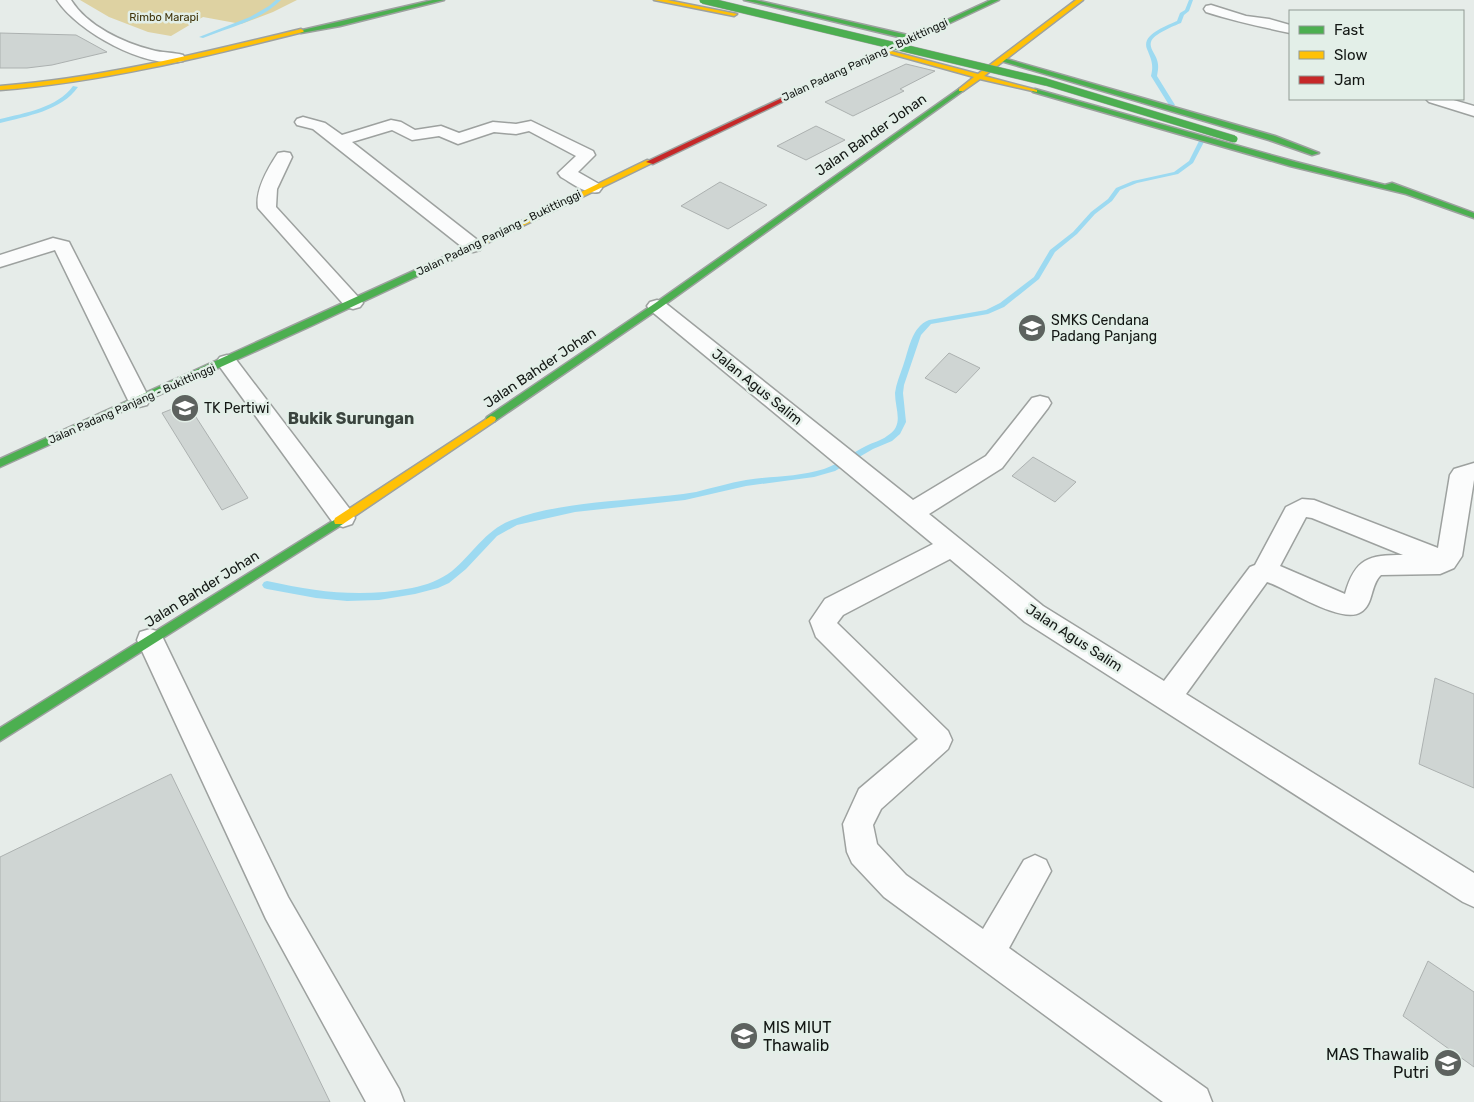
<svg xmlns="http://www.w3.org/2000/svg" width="1474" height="1102" viewBox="0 0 1474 1102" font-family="Rubik,sans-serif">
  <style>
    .green { fill: #ded2a2 }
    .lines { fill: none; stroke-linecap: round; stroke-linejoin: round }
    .stream { fill: #9ddaf1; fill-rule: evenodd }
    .building { fill: #cfd5d3; stroke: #acb1b0 }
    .street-casing { stroke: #9da19f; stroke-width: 3 }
    .fast-casing { stroke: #9da19f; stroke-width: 3 }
    .slow-casing { stroke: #9da19f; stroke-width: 3 }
    .jam-casing { stroke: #9da19f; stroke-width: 3 }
    .street { fill: #fbfcfc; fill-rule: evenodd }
    .fast { fill: #4caf50; fill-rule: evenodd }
    .slow { fill: #ffc107; fill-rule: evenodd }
    .jam { fill: #c62828; fill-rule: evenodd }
    .fast-bridge-casing { stroke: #9da19f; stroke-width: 8; stroke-linecap: butt }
    .fast-bridge { stroke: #4caf50; stroke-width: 7 }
    .labels { text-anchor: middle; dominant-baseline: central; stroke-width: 5; stroke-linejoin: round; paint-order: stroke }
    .far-park-label { font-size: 11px; fill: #3e3208; stroke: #e3efe8 }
    .far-street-label { font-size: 11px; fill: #131714; stroke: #e3efe8 }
    .street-label { font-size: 14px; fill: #131714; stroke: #e3efe8 }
    .poi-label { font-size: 14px; fill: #131714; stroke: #e3efe8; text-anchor: start }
    .quarter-label { font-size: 16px; font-weight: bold; fill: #3a443e; stroke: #e3efe8 }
    .near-poi-label { font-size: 16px; fill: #131714; stroke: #e3efe8; text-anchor: start }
  </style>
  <rect width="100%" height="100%" fill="#e6ece9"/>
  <!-- green -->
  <path class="green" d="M 80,0 L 297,0 L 273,12 L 241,24 L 203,17 L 171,36 L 148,32 L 109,17 Z"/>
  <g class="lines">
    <!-- stream -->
    <path class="stream" d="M 276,0 L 281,0 C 260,21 230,27 203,38 L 199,37 L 250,17 L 269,6 Z
      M 1189,0 L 1193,0 L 1189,11 L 1184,15 L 1181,23 C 1174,26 1153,34 1151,42 C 1149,48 1156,55 1157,60 C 1159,66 1158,70 1157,76 L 1175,105 L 1172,107 L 1169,105 L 1151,76 C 1154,64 1151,59 1147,49 C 1141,34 1167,26 1177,21 L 1180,13 L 1185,10 Z
      M 73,86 L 78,87 C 61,111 27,116 0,123 L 0,119 C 25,113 57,108 73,86 Z
      M 1200,139 L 1205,140 L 1193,163 L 1178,174 L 1137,183 L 1120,190 L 1112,201 L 1095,214 L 1077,234 L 1055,252 L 1039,279 L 1004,307 L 988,314 L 931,324 L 921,335 L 904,385 L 903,393 L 906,422 L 900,434 L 892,441 L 873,449 L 835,471 L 814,477 L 746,486 L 685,500 L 575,512 L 517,525 L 497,536 L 466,569 L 449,583 L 438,588 L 415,594 L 379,600 L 347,601 L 316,598 L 267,589 L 264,588 L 262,585 L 264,582 L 267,581 C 319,592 359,598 412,588 C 427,585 440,580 452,571 C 473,554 485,530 512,520 C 551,505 602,502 644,498 C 661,496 679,495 696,492 C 712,488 729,483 746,480 C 771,476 799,477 824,469 C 839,464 852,453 866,446 C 873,442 881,441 887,436 C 905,425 895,410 895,393 C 896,384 900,375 903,366 C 909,350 911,327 929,320 L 986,310 L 1000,303 L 1034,277 L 1050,250 L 1073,232 L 1091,212 L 1108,199 L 1116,188 L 1133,181 L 1174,172 L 1189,161 Z"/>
  </g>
  <!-- building -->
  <path class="building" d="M 0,33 L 76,35 L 107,52 L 52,65 L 27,68 L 0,68 Z
    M 906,64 L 935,71 L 900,89 L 904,91 L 853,116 L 825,102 Z
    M 816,126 L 845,140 L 806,160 L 777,146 Z
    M 720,182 L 767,205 L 728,229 L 681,206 Z
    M 949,353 L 980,368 L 956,393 L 925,378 Z
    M 187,403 L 248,498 L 222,510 L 162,413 Z
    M 1033,457 L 1076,482 L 1055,502 L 1012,476 Z
    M 1435,678 L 1474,694 L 1474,788 L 1419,764 Z
    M 171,774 L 330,1102 L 0,1102 L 0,857 Z
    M 1428,961 L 1474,992 L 1474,1067 L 1403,1016 Z"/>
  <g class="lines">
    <defs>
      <path id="street" d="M 57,0 L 71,0 C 87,26 124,43 152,50 C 162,53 173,52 183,55 L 185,58 L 183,61 C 146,70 77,31 57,0 Z
        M 1211,5 L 1246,16 L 1269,19 L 1290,25 L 1290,33 C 1262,27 1234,21 1206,12 L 1204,9 L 1206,6 Z
        M 1426,99 L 1450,99 L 1474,106 L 1474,116 L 1429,102 Z
        M 303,117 L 325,123 L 342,135 L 391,120 L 401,122 L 415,130 L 441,126 L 459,133 L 493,122 L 516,124 L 531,121 L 593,151 L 595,155 L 578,172 L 599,184 L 602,188 L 599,192 C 586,195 572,183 561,177 L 558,173 L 576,156 L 529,131 L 516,134 L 494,132 L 458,144 L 439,136 L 412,140 L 392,130 L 352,142 L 480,242 L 482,246 L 480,250 L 473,252 L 466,250 L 313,129 L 297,125 L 295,122 L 297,119 Z
        M 284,152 L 290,153 L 292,157 L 277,189 L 276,207 L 360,299 L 363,303 L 360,307 L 353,309 L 346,307 L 258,208 C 255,190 268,168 278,153 Z
        M 53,238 L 69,242 L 71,246 L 150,400 L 147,405 L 139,407 L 131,405 L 128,400 L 55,250 L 0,267 L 0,255 Z
        M 657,300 L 664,302 L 913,500 L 986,456 L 1032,398 L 1040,396 L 1048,398 L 1051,403 L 1048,408 L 1002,468 L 929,514 L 1043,606 L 1164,681 L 1250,567 L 1255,565 L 1286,507 L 1302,499 L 1314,500 L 1438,548 L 1450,475 L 1454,469 L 1474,463 L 1474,480 L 1462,556 L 1454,568 L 1440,574 L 1381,575 C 1370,585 1374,604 1361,612 C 1342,625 1288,589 1267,582 L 1186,694 L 1474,873 L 1474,907 L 1463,902 L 1025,622 L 950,559 L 843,615 L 837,623 L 948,731 L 952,740 L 948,749 L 881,809 L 873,825 L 877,844 L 906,875 L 983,929 L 1024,860 L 1035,855 L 1046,860 L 1051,871 L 1009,948 L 1207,1089 L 1212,1102 L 1163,1102 L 884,897 L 852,863 L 847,852 L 843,824 L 859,789 L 918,739 L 816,637 L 810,621 L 825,599 L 933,544 L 650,310 L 647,306 L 650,302 ZM 1306,517 L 1312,518 L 1403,555 C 1369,555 1355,558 1345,594 L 1280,566 Z
        M 227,355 L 234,357 L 352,512 L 355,518 L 352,524 L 343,527 L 334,524 L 220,367 L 216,362 L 220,357 Z
        M 150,629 L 160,632 L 288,897 L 399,1089 L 404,1102 L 366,1102 L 266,919 L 137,640 L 140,632 Z"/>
      <path id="fast" d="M 433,0 L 444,0 L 340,26 L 301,33 L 298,31 Z
        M 744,0 L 755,0 L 912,36 L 991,0 L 999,0 L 854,68 L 852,67 L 852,65 L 907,39 Z
        M 1003,58 L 1275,136 L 1319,153 L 1312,155 L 1269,140 L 1001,61 L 1001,59 Z
        M 959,89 L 964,90 L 660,308 L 495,421 L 487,421 L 486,419 L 487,417 L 654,304 Z
        M 1035,89 L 1296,162 L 1385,185 L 1392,183 L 1474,213 L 1474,218 L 1406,194 L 1290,166 L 1033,92 L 1032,91 Z
        M 466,247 L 470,250 L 469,252 L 311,326 L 0,467 L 0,459 Z
        M 339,517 L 343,518 L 344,521 L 343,524 L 0,741 L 0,728 Z"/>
      <path id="slow" d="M 654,0 L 667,0 L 737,14 L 734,16 Z
        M 1076,0 L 1083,0 L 984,76 L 1037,90 L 1037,92 L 980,79 L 963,91 L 959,91 L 959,89 L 974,77 L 884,52 L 887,50 L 978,74 Z
        M 301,29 L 304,31 L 303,32 C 203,57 103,82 0,90 L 0,86 C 103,78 201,53 301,29 Z
        M 647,160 L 654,162 L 469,252 L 466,253 L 462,250 Z
        M 491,416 L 495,417 L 496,419 L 495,421 L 343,524 L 335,524 L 334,521 L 335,518 Z"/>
      <path id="jam" d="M 852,65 L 857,66 L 653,164 L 646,162 Z"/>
    </defs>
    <!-- street casing -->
    <use href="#street" class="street-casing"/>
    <!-- fast casing -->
    <use href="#fast" class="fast-casing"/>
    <!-- slow casing -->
    <use href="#slow" class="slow-casing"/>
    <!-- jam casing -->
    <use href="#jam" class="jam-casing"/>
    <!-- street -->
    <use href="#street" class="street"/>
    <!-- fast -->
    <use href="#fast" class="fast"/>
    <!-- slow -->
    <use href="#slow" class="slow"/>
    <!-- jam -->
    <use href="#jam" class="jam"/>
    <defs>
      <path id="fast-bridge" d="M 703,0 L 1046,82 L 1234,139"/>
    </defs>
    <!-- fast-bridge casing -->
    <use href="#fast-bridge" class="fast-bridge-casing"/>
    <!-- fast-bridge -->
    <use href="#fast-bridge" class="fast-bridge"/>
  </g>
  <!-- icons -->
  <defs>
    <symbol id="school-disc" viewBox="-11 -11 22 22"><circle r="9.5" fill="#5d625f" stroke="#e3efe8"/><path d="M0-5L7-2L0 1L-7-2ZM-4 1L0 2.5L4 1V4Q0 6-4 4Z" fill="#fff"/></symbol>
  </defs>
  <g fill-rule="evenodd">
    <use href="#school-disc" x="1016" y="312" width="32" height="32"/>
    <use href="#school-disc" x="169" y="392" width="32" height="32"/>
    <use href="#school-disc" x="728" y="1020" width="32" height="32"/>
    <use href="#school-disc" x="1432" y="1047" width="32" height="32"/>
  </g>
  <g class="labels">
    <!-- far-park labels -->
    <g class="far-park-label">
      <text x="164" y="17">Rimbo Marapi</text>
    </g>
    <!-- far-street labels -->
    <g class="far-street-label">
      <text transform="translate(865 60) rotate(-25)">Jalan Padang Panjang - Bukittinggi</text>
      <text transform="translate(499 233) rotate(-26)">Jalan Padang Panjang - Bukittinggi</text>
      <text transform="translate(132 404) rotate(-24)">Jalan Padang Panjang - Bukittinggi</text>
    </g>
    <!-- street labels -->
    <g class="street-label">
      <text transform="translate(871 135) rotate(-35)">Jalan Bahder Johan</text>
      <text transform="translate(540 368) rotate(-34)">Jalan Bahder Johan</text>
      <text transform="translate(757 387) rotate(39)">Jalan Agus Salim</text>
      <text transform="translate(202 589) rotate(-32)">Jalan Bahder Johan</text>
      <text transform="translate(1074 638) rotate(33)">Jalan Agus Salim</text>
    </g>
    <!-- poi labels -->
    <g class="poi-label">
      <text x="1051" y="320">SMKS Cendana<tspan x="1051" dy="16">Padang Panjang</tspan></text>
      <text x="204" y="408">TK Pertiwi</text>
    </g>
    <!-- quarter labels -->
    <g class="quarter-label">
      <text x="351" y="418">Bukik Surungan</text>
    </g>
    <!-- near-poi labels -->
    <g class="near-poi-label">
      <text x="763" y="1027">MIS MIUT<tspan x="763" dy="18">Thawalib</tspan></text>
      <text x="1429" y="1054" text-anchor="end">MAS Thawalib<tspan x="1429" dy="18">Putri</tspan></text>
    </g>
  </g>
  <!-- legend -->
  <rect x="1289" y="10" width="175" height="90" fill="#e3efe8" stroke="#909993"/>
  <rect x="1299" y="26" width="25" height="8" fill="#4caf50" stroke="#909993"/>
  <text x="1334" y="35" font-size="15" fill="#131714">Fast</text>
  <rect x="1299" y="51" width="25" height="8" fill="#ffc107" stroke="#909993"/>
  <text x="1334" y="60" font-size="15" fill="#131714">Slow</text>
  <rect x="1299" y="76" width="25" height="8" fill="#c62828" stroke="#909993"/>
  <text x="1334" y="85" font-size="15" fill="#131714">Jam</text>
</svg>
